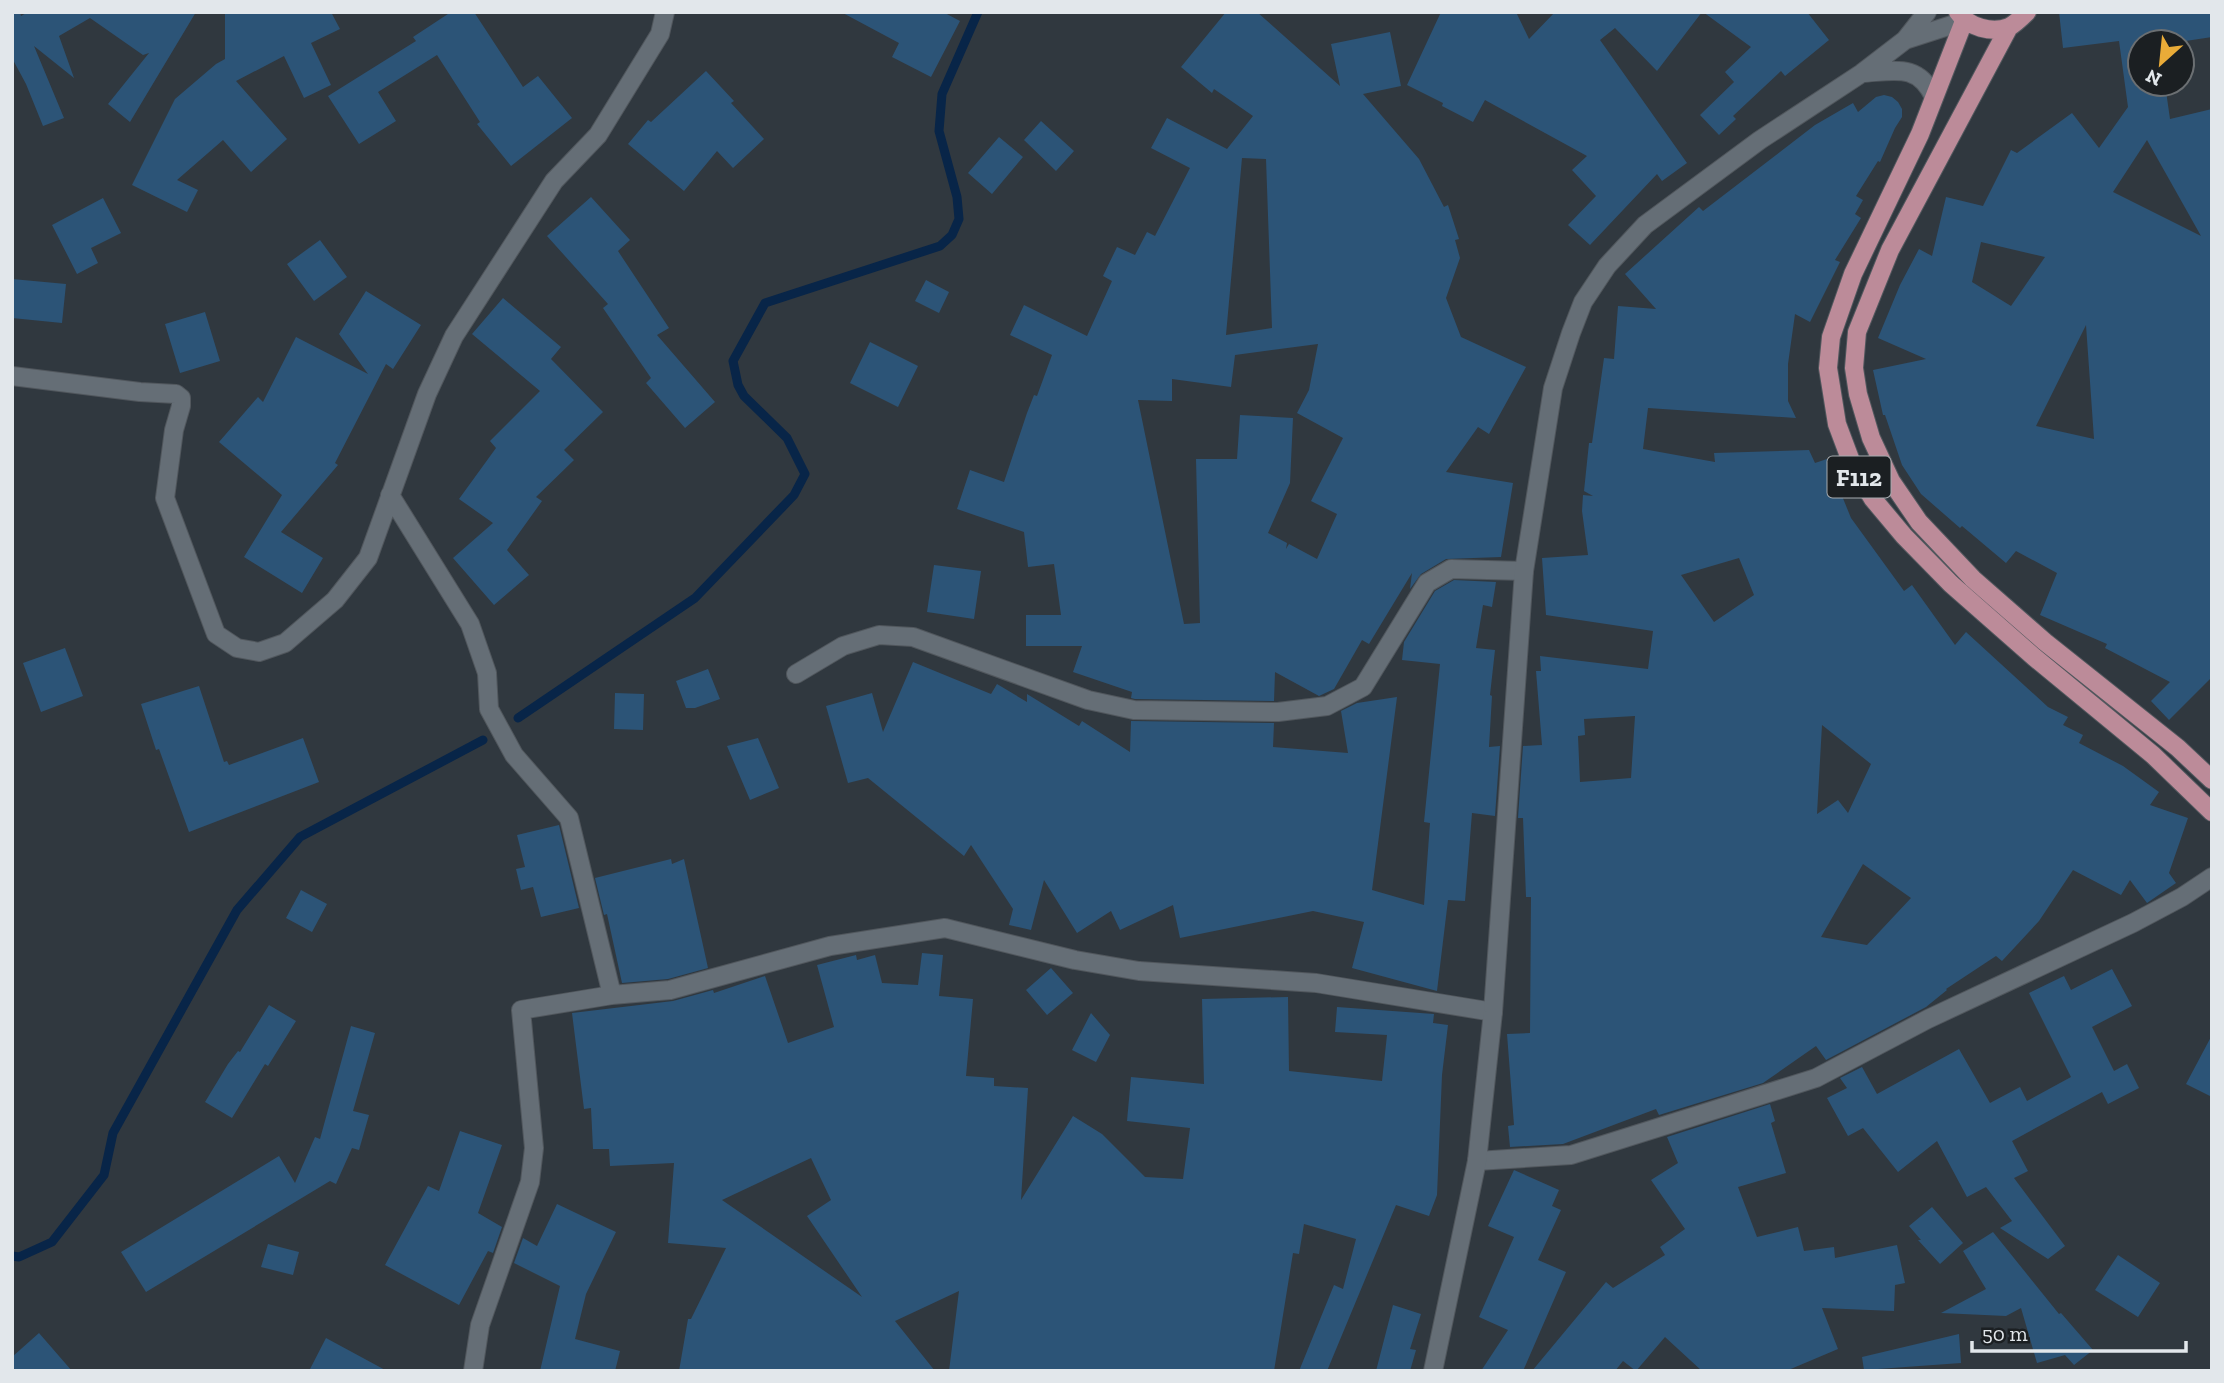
<svg xmlns="http://www.w3.org/2000/svg" width="2224" height="1383" viewBox="0 0 2224 1383" font-family="'Zilla Slab',serif">
  <style>
    .lines { fill: none; stroke-linecap: round; stroke-linejoin: round }
    .stream { stroke: #082548; stroke-width: 9 }
    .building { fill: #2c5477; fill-rule: evenodd }
    .minor-casing { stroke: #51575d; stroke-width: 20 }
    .tertiary-casing { stroke: #51575d; stroke-width: 20 }
    .primary-casing { stroke: #51575d; stroke-width: 20 }
    .minor { stroke: #656e76; stroke-width: 18 }
    .tertiary { stroke: #656e76; stroke-width: 18 }
    .primary { stroke: #bc8b99; stroke-width: 18 }
    .labels { text-anchor: middle; dominant-baseline: central; stroke-width: 6; stroke-linejoin: round; paint-order: stroke }
    .shield { fill: #1b1f22; stroke: #a6abaf; stroke-width: 2 }
    .shield-label { font-size: 24px; font-weight: bold; fill: #e2e7eb }
  </style>
  <rect width="100%" height="100%" fill="#30383f"/>
  <g class="lines">
    <!-- stream -->
    <path class="stream" d="M 518,718 L 695,598 L 794,495 L 805,474 L 787,438 L 744,396 L 738,385 L 733,361 L 765,303 L 940,246 L 952,235 L 959,219 L 957,197 L 939,131 L 942,94 L 978,12
      M 12,1256 L 19,1257 L 52,1242 L 104,1175 L 113,1133 L 237,910 L 300,837 L 483,740"/>
  </g>
  <!-- building -->
  <path class="building" d="M 12,12 L 20,12 L 21,16 L 28,12 L 196,12 L 130,122 L 108,104 L 149,53 L 143,55 L 90,18 L 59,36 L 74,78 L 34,46 L 64,118 L 43,126 L 26,84 L 12,58 Z
    M 225,12 L 331,12 L 340,29 L 311,43 L 331,85 L 304,98 L 284,56 L 236,81 L 287,139 L 251,172 L 223,140 L 177,180 L 198,190 L 187,212 L 132,185 L 175,99 L 216,64 L 225,59 Z
    M 451,12 L 474,12 L 523,87 L 538,76 L 572,118 L 511,166 L 477,124 L 480,122 L 437,55 L 378,92 L 396,121 L 359,144 L 328,96 L 416,41 L 413,37 Z
    M 841,12 L 943,12 L 960,21 L 931,77 L 892,57 L 899,43 Z
    M 1226,12 L 1257,12 L 1340,86 L 1331,44 L 1390,32 L 1401,86 L 1363,94 L 1419,159 L 1444,207 L 1448,205 L 1459,239 L 1455,240 L 1460,258 L 1446,298 L 1461,337 L 1526,367 L 1489,434 L 1478,427 L 1446,472 L 1513,483 L 1501,557 L 1446,559 L 1421,574 L 1410,589 L 1412,573 L 1369,644 L 1362,640 L 1334,689 L 1319,696 L 1275,672 L 1274,701 L 1135,699 L 1131,698 L 1132,692 L 1073,672 L 1082,646 L 1026,646 L 1026,615 L 1061,615 L 1054,564 L 1028,567 L 1024,532 L 957,509 L 970,470 L 1004,482 L 1027,413 L 1034,395 L 1037,396 L 1052,355 L 1010,335 L 1024,305 L 1087,336 L 1112,281 L 1103,276 L 1117,247 L 1135,255 L 1147,232 L 1155,236 L 1190,168 L 1151,148 L 1167,118 L 1227,149 L 1253,116 L 1214,89 L 1212,93 L 1181,67 ZM 1242,158 L 1266,159 L 1272,328 L 1226,335 ZM 1318,344 L 1309,390 L 1297,413 L 1343,438 L 1311,501 L 1337,514 L 1317,559 L 1289,544 L 1286,549 L 1287,543 L 1268,533 L 1290,483 L 1293,418 L 1240,415 L 1237,459 L 1196,459 L 1200,623 L 1184,624 L 1138,400 L 1172,401 L 1172,379 L 1231,387 L 1235,355 Z
    M 1441,12 L 1516,12 L 1529,39 L 1555,12 L 1702,12 L 1657,71 L 1615,28 L 1600,40 L 1687,163 L 1662,181 L 1657,174 L 1590,245 L 1568,225 L 1596,196 L 1572,170 L 1587,156 L 1485,100 L 1473,122 L 1442,106 L 1443,103 L 1407,85 Z
    M 1703,12 L 1807,12 L 1829,40 L 1785,76 L 1781,71 L 1733,116 L 1736,119 L 1719,135 L 1700,115 L 1734,82 L 1725,72 L 1751,47 Z
    M 2059,12 L 2210,12 L 2212,24 L 2212,37 L 2179,42 L 2140,42 L 2140,84 L 2165,84 L 2170,119 L 2212,109 L 2212,677 L 2169,720 L 2151,701 L 2170,682 L 2105,648 L 2107,644 L 2040,615 L 2057,573 L 2016,551 L 2006,563 L 1962,526 L 1960,528 L 1921,494 L 1902,465 L 1885,415 L 1883,415 L 1873,370 L 1926,359 L 1878,338 L 1900,285 L 1919,249 L 1932,256 L 1946,197 L 1983,206 L 2011,150 L 2017,153 L 2072,113 L 2099,148 L 2128,107 L 2119,41 L 2063,48 ZM 2147,140 L 2201,236 L 2113,192 ZM 1981,242 L 2045,257 L 2011,306 L 1972,282 ZM 2086,325 L 2094,439 L 2036,426 Z
    M 706,71 L 734,101 L 731,103 L 764,139 L 733,168 L 717,151 L 684,191 L 628,144 L 648,120 L 651,122 Z
    M 1884,95 L 1892,97 L 1898,102 L 1902,109 L 1902,117 L 1895,128 L 1880,162 L 1878,161 L 1856,196 L 1863,200 L 1855,214 L 1861,218 L 1835,260 L 1840,262 L 1810,322 L 1795,314 L 1788,364 L 1788,401 L 1796,418 L 1648,408 L 1643,449 L 1715,462 L 1714,453 L 1809,450 L 1815,463 L 1827,459 L 1851,518 L 1904,591 L 1912,585 L 1955,645 L 1966,632 L 2048,707 L 2068,717 L 2063,725 L 2083,735 L 2079,743 L 2123,766 L 2159,792 L 2150,805 L 2188,818 L 2169,873 L 2176,883 L 2147,903 L 2130,880 L 2121,895 L 2073,870 L 2039,921 L 2002,961 L 1996,956 L 1946,989 L 1947,990 L 1926,1007 L 1826,1060 L 1816,1046 L 1763,1083 L 1659,1115 L 1656,1109 L 1563,1144 L 1510,1147 L 1508,1126 L 1514,1125 L 1507,1034 L 1530,1033 L 1531,897 L 1526,897 L 1523,818 L 1518,818 L 1523,746 L 1542,745 L 1536,671 L 1541,671 L 1540,656 L 1648,669 L 1653,631 L 1546,615 L 1542,558 L 1588,555 L 1582,511 L 1583,495 L 1593,496 L 1584,491 L 1589,443 L 1592,443 L 1604,358 L 1614,359 L 1618,306 L 1656,309 L 1625,274 L 1699,207 L 1703,211 L 1815,125 L 1853,103 L 1858,112 L 1876,97 ZM 1739,558 L 1754,595 L 1714,622 L 1681,575 ZM 1635,716 L 1631,778 L 1580,782 L 1578,736 L 1585,735 L 1584,719 ZM 1822,725 L 1871,764 L 1848,813 L 1838,800 L 1817,814 ZM 1863,864 L 1911,898 L 1867,945 L 1821,937 Z
    M 1041,121 L 1074,151 L 1056,171 L 1024,140 Z
    M 999,137 L 1023,157 L 992,194 L 968,173 Z
    M 591,197 L 630,240 L 618,251 L 669,328 L 657,335 L 715,402 L 685,428 L 646,383 L 651,378 L 603,308 L 608,304 L 547,236 Z
    M 103,198 L 121,233 L 91,248 L 98,263 L 77,274 L 52,225 Z
    M 320,240 L 347,277 L 314,301 L 287,264 Z
    M 12,279 L 66,284 L 62,323 L 12,318 Z
    M 926,280 L 949,292 L 939,313 L 915,301 Z
    M 366,291 L 421,325 L 393,369 L 386,364 L 335,463 L 338,465 L 281,532 L 323,558 L 302,593 L 244,557 L 282,495 L 219,442 L 258,397 L 263,402 L 296,337 L 368,374 L 339,334 Z
    M 503,298 L 561,347 L 551,359 L 603,412 L 564,450 L 574,460 L 536,497 L 542,501 L 507,550 L 529,575 L 494,605 L 453,558 L 493,523 L 459,499 L 496,448 L 490,441 L 540,391 L 472,334 Z
    M 205,312 L 220,361 L 180,373 L 165,324 Z
    M 870,342 L 918,366 L 898,407 L 850,383 Z
    M 934,565 L 981,571 L 974,619 L 927,612 Z
    M 1454,580 L 1496,582 L 1492,607 L 1483,605 L 1476,648 L 1495,650 L 1490,695 L 1492,696 L 1489,747 L 1500,746 L 1495,816 L 1472,813 L 1465,901 L 1448,900 L 1437,991 L 1352,968 L 1364,922 L 1313,911 L 1180,938 L 1173,905 L 1120,930 L 1111,911 L 1077,933 L 1044,880 L 1031,930 L 1009,925 L 1013,909 L 971,845 L 964,856 L 868,778 L 848,783 L 826,706 L 872,693 L 883,732 L 913,662 L 991,694 L 997,684 L 1027,702 L 1027,694 L 1079,726 L 1082,721 L 1130,752 L 1131,721 L 1274,723 L 1273,747 L 1348,753 L 1341,711 L 1357,703 L 1397,697 L 1372,890 L 1424,905 L 1430,823 L 1424,822 L 1440,664 L 1402,660 L 1404,642 L 1435,591 Z
    M 65,648 L 83,696 L 41,712 L 23,663 Z
    M 708,669 L 720,699 L 695,708 L 686,708 L 676,681 Z
    M 199,686 L 224,762 L 227,761 L 229,765 L 303,738 L 319,782 L 189,832 L 159,749 L 156,750 L 141,704 Z
    M 615,693 L 644,694 L 643,730 L 614,729 Z
    M 758,738 L 779,788 L 750,800 L 727,746 Z
    M 559,825 L 579,908 L 541,917 L 533,887 L 521,890 L 516,869 L 525,867 L 517,835 Z
    M 671,859 L 672,864 L 684,859 L 708,968 L 668,979 L 622,983 L 607,914 L 604,915 L 595,878 Z
    M 301,890 L 327,904 L 312,932 L 286,918 Z
    M 922,953 L 943,955 L 939,996 L 973,999 L 966,1076 L 994,1078 L 994,1086 L 1028,1088 L 1021,1200 L 1073,1116 L 1102,1134 L 1145,1177 L 1183,1179 L 1190,1128 L 1127,1121 L 1131,1077 L 1204,1084 L 1202,999 L 1288,997 L 1289,1071 L 1382,1081 L 1387,1035 L 1335,1032 L 1337,1007 L 1434,1014 L 1433,1023 L 1448,1025 L 1442,1075 L 1437,1195 L 1429,1216 L 1396,1205 L 1327,1371 L 1299,1371 L 1334,1285 L 1343,1289 L 1356,1239 L 1304,1224 L 1299,1254 L 1293,1253 L 1274,1371 L 949,1371 L 959,1291 L 895,1321 L 935,1371 L 679,1371 L 688,1319 L 691,1319 L 726,1248 L 668,1243 L 674,1163 L 610,1166 L 609,1149 L 593,1149 L 591,1108 L 584,1109 L 572,1013 L 673,1001 L 713,990 L 714,993 L 765,976 L 788,1043 L 834,1027 L 817,965 L 856,955 L 857,960 L 875,955 L 882,983 L 918,985 ZM 811,1158 L 831,1200 L 807,1216 L 862,1297 L 722,1200 Z
    M 1051,968 L 1073,993 L 1047,1015 L 1026,990 Z
    M 2112,969 L 2132,1006 L 2092,1027 L 2114,1071 L 2127,1064 L 2139,1088 L 2108,1104 L 2102,1092 L 2012,1141 L 2028,1171 L 2014,1178 L 2065,1246 L 2048,1259 L 2000,1228 L 2012,1221 L 1986,1187 L 1967,1197 L 1937,1141 L 1898,1172 L 1863,1128 L 1848,1136 L 1827,1098 L 1847,1088 L 1840,1078 L 1862,1067 L 1877,1094 L 1959,1049 L 1990,1103 L 2020,1087 L 2027,1101 L 2071,1077 L 2029,993 L 2064,976 L 2071,990 Z
    M 269,1005 L 296,1021 L 268,1066 L 265,1064 L 232,1118 L 205,1102 L 228,1064 L 238,1051 L 240,1052 Z
    M 1091,1013 L 1110,1035 L 1096,1062 L 1072,1050 Z
    M 351,1026 L 375,1033 L 353,1111 L 369,1115 L 359,1150 L 352,1148 L 336,1184 L 330,1181 L 146,1292 L 121,1252 L 279,1156 L 295,1183 L 315,1137 L 320,1139 Z
    M 2212,1035 L 2212,1097 L 2186,1084 Z
    M 1770,1104 L 1775,1121 L 1771,1123 L 1786,1173 L 1738,1187 L 1757,1237 L 1798,1227 L 1804,1251 L 1834,1247 L 1835,1258 L 1897,1245 L 1905,1283 L 1895,1285 L 1894,1311 L 1822,1308 L 1838,1349 L 1786,1371 L 1702,1371 L 1665,1337 L 1636,1371 L 1623,1361 L 1615,1371 L 1532,1371 L 1606,1282 L 1613,1288 L 1665,1255 L 1660,1247 L 1685,1229 L 1651,1180 L 1678,1163 L 1667,1137 Z
    M 460,1131 L 502,1145 L 478,1213 L 502,1227 L 493,1253 L 488,1251 L 459,1305 L 385,1265 L 428,1186 L 439,1191 Z
    M 1514,1170 L 1559,1190 L 1552,1206 L 1561,1210 L 1538,1260 L 1566,1272 L 1523,1371 L 1481,1371 L 1508,1330 L 1479,1317 L 1514,1237 L 1488,1226 Z
    M 557,1204 L 616,1232 L 586,1294 L 575,1339 L 620,1351 L 615,1371 L 540,1371 L 560,1286 L 514,1263 L 523,1238 L 537,1246 Z
    M 1932,1207 L 1963,1243 L 1940,1264 L 1918,1240 L 1921,1240 L 1909,1226 Z
    M 1993,1232 L 2059,1314 L 2061,1313 L 2093,1350 L 2074,1365 L 2065,1355 L 2037,1363 L 2021,1308 L 2006,1316 L 1941,1313 L 1986,1289 L 1963,1251 Z
    M 268,1244 L 299,1252 L 293,1275 L 261,1267 Z
    M 2118,1255 L 2160,1283 L 2138,1317 L 2095,1290 Z
    M 1393,1305 L 1421,1314 L 1410,1349 L 1416,1350 L 1410,1371 L 1376,1371 Z
    M 39,1333 L 72,1371 L 12,1371 L 12,1357 Z
    M 1959,1334 L 1961,1363 L 1864,1370 L 1862,1357 Z
    M 326,1338 L 387,1371 L 309,1371 Z"/>
  <g class="lines">
    <defs>
      <path id="minor" d="M 12,376 L 140,392 L 176,394 L 181,398 L 181,406 L 174,430 L 165,498 L 216,634 L 237,648 L 259,652 L 285,643 L 335,600 L 368,558 L 427,394 L 454,336 L 554,181 L 598,135 L 660,34 L 665,12
        M 390,495 L 470,624 L 487,673 L 489,709 L 514,755 L 569,818 L 612,995
        M 796,674 L 843,646 L 879,635 L 913,637 L 1088,700 L 1134,710 L 1278,712 L 1327,706 L 1363,687 L 1427,583 L 1451,569 L 1524,571
        M 1477,1161 L 1571,1155 L 1816,1078 L 1928,1019 L 2133,923 L 2182,897 L 2212,877
        M 473,1371 L 480,1325 L 530,1182 L 534,1148 L 521,1010 L 612,995 L 670,990 L 830,946 L 945,928 L 1075,960 L 1139,971 L 1316,983 L 1493,1012"/>
      <path id="tertiary" d="M 1905,40 L 1964,21
        M 1862,73 C 1895,71 1918,63 1934,97
        M 1433,1371 L 1477,1161 L 1493,1012 L 1524,571 L 1553,388 L 1571,333 L 1583,302 L 1607,266 L 1645,225 L 1760,140 L 1862,73 L 1905,40 L 1927,12"/>
      <path id="primary" d="M 1958,12 C 1968,27 1992,34 2009,27 C 2015,24 2022,17 2027,12
        M 1964,21 L 1920,134 L 1853,274 L 1831,337 L 1828,368 L 1837,424 L 1852,464 L 1873,499 L 1904,536 L 1951,584 L 2034,657 L 2153,755 L 2212,812
        M 2009,27 L 1890,250 L 1857,332 L 1854,368 L 1858,394 L 1871,438 L 1891,481 L 1919,522 L 1973,579 L 2045,642 L 2178,748 L 2212,780"/>
    </defs>
    <!-- minor casing -->
    <use href="#minor" class="minor-casing"/>
    <!-- tertiary casing -->
    <use href="#tertiary" class="tertiary-casing"/>
    <!-- primary casing -->
    <use href="#primary" class="primary-casing"/>
    <!-- minor -->
    <use href="#minor" class="minor"/>
    <!-- tertiary -->
    <use href="#tertiary" class="tertiary"/>
    <!-- primary -->
    <use href="#primary" class="primary"/>
  </g>
  <g class="labels">
    <!-- shield labels -->
    <rect class="shield" x="1827.5" y="456.5" width="63" height="41" rx="5"/>
    <g class="shield-label">
      <text x="1859" y="477">F112</text>
    </g>
  </g>
  <!-- border -->
  <rect width="2224" height="1383" fill="none" stroke="#e2e7eb" stroke-width="28"/>
  <!-- north arrow -->
  <g transform="translate(2161 63) rotate(207)"><circle r="33" fill="#1b1f22" stroke="#6b6f72" stroke-width="2"/>
  <path d="M0-5L12 26L0 18L-12 26Z" fill="#e9ab38"/>
  <text y="-10" font-size="19" font-weight="bold" text-anchor="middle" fill="#e2e7eb">N</text>
  </g>
  <!-- scale -->
  <path d="M1972 1341v10h214v-10" fill="none" stroke="#e2e7eb" stroke-width="3.5"/>
  <text x="1982" y="1341" font-size="21" fill="#e2e7eb" stroke="#1b1f22" stroke-width="5" paint-order="stroke">50 m</text>
</svg>
